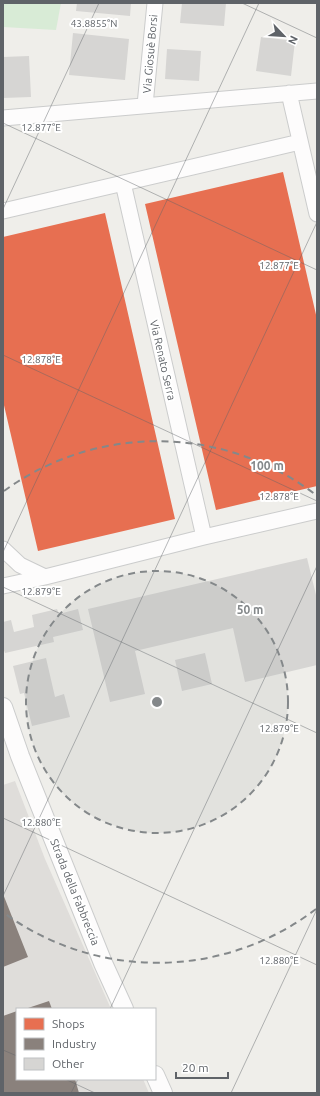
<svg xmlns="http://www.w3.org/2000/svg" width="320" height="1096" viewBox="0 0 320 1096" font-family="Ubuntu,sans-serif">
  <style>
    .industrial { fill: #dfddda }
    .green { fill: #d8ebd6 }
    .shops { fill: #e76f51 }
    .industry { fill: #8a817c }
    .building { fill: #d6d5d3 }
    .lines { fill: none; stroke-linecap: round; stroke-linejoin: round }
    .minor-casing { stroke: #cbcccc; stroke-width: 17 }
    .tertiary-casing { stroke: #cbcccc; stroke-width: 20 }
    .minor { stroke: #fdfcfc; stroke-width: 15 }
    .tertiary { stroke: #fdfcfc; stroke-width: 18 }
    .ticks { fill: none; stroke: #5f6368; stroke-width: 1; stroke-opacity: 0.45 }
    .ring { fill: none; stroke: #84888a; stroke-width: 2; stroke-dasharray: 7 5 }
    .labels { text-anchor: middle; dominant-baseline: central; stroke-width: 4; stroke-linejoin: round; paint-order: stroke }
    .street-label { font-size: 11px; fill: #5f6368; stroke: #fff }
    .ticks-label { font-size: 10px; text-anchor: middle; fill: #5f6368; stroke: #fff; stroke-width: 4; stroke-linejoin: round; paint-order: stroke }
    .centre { fill: #84888a; stroke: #fff; stroke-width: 2 }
    .ring-label { font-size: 12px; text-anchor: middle; font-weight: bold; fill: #84888a; stroke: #fff; stroke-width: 4; stroke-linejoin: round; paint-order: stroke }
  </style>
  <rect width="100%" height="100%" fill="#efeeea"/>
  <!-- industrial -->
  <path class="industrial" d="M 15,781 L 45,859 L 111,1009 L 17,1009 L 17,1079 L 143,1079 L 149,1093 L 3,1093 L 3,785 Z"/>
  <!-- green -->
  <path class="green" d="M 3,3 L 61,3 L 56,30 L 3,27 Z"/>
  <!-- shops -->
  <path class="shops" d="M 283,172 L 317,319 L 317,486 L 216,510 L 145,204 Z
    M 105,213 L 175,519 L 38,551 L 3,401 L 3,237 Z"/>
  <!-- industry -->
  <path class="industry" d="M 3,894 L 28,957 L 3,967 Z
    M 49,1001 L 52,1009 L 25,1009 Z
    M 17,1011 L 17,1079 L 75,1079 L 79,1093 L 3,1093 L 3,1016 Z"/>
  <!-- building -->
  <path class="building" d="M 77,3 L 131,3 L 130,16 L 76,11 Z
    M 182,3 L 226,3 L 224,26 L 180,23 Z
    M 73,33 L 129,39 L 125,80 L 69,75 Z
    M 261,37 L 295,41 L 291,76 L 256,71 Z
    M 167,49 L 201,51 L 199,81 L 165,79 Z
    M 29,56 L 31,97 L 3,98 L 3,57 Z
    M 307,558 L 317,599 L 317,665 L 245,682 L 233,628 L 135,651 L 145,694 L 110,702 L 88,609 Z
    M 57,609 L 59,614 L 78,609 L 83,630 L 53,637 L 54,642 L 5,653 L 3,648 L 3,622 L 11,620 L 14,632 L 34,627 L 32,615 Z
    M 205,653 L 212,684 L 182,691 L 175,660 Z
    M 46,658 L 55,697 L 64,694 L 70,717 L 32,726 L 24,693 L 20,694 L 13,666 Z"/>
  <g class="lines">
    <defs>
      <path id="minor" d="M 289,93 L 317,214
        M 145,105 L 155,3
        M 3,118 L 317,91
        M 123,183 L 204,537
        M 3,211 L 300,142
        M 3,549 L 20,565 L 45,577
        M 3,586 L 45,577 L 204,537 L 317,511"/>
      <path id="tertiary" d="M 3,707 L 20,756 L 103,963 L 124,1009
        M 155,1075 L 163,1093"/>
    </defs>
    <!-- minor casing -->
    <use href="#minor" class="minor-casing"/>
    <!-- tertiary casing -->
    <use href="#tertiary" class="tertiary-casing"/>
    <!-- minor -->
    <use href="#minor" class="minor"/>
    <!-- tertiary -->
    <use href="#tertiary" class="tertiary"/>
  </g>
  <!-- ticks -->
  <path class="ticks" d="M 242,3 L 317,38M 3,123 L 317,270M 3,209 L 99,3M 3,355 L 317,501M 3,552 L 259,3M 3,587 L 317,733M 3,818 L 317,965M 3,896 L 317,222M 110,1009 L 317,566M 3,1050 L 17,1056M 65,1079 L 95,1093M 71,1093 L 78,1079M 231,1093 L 317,909"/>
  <!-- distance rings -->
  <circle cx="157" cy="702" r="131" fill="#84888a" fill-opacity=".12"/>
  <g class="ring">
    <circle cx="157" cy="702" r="131"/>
    <path d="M316 909A261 261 0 0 1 4 913M4 491A261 261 0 0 1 316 495"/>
  </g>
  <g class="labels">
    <!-- street labels -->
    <g class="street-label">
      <text transform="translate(150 54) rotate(-85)">Via Giosuè Borsi</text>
      <text transform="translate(163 360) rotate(77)">Via Renato Serra</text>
      <text transform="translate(75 892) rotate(68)">Strada della Fabbreccia</text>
    </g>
  </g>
  <g class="ticks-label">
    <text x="94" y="27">43.8855°N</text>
    <text x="41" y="131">12.877°E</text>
    <text x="279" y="269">12.877°E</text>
    <text x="41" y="363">12.878°E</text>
    <text x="279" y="500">12.878°E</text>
    <text x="41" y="595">12.879°E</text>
    <text x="279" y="732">12.879°E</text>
    <text x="41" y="826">12.880°E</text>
    <text x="279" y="964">12.880°E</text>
  </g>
  <circle cx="157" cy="702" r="6" class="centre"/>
  <g class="ring-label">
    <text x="267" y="470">100 m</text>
    <text x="250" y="614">50 m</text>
  </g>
  <!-- border -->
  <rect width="320" height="1096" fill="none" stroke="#5f6368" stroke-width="8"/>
  <!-- legend -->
  <rect x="16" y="1008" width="140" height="72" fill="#ffffff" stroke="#bfc1c3"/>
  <rect x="24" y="1018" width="20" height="12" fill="#e76f51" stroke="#bfc1c3"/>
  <text x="52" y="1028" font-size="12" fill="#5f6368">Shops</text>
  <rect x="24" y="1038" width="20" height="12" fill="#8a817c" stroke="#bfc1c3"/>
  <text x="52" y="1048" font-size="12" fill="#5f6368">Industry</text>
  <rect x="24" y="1058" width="20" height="12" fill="#d6d5d3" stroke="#bfc1c3"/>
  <text x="52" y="1068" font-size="12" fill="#5f6368">Other</text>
  <!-- north arrow -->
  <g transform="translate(284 36) rotate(115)" stroke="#ffffff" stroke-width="3" paint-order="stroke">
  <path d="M0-3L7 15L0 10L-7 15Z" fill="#5f6368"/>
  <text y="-6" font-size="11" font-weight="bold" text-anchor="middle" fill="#5f6368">N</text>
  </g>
  <!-- scale -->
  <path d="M176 1072v6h52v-6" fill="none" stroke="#5f6368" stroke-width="2"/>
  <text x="182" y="1072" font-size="12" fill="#5f6368" stroke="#ffffff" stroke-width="3" paint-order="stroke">20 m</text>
</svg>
